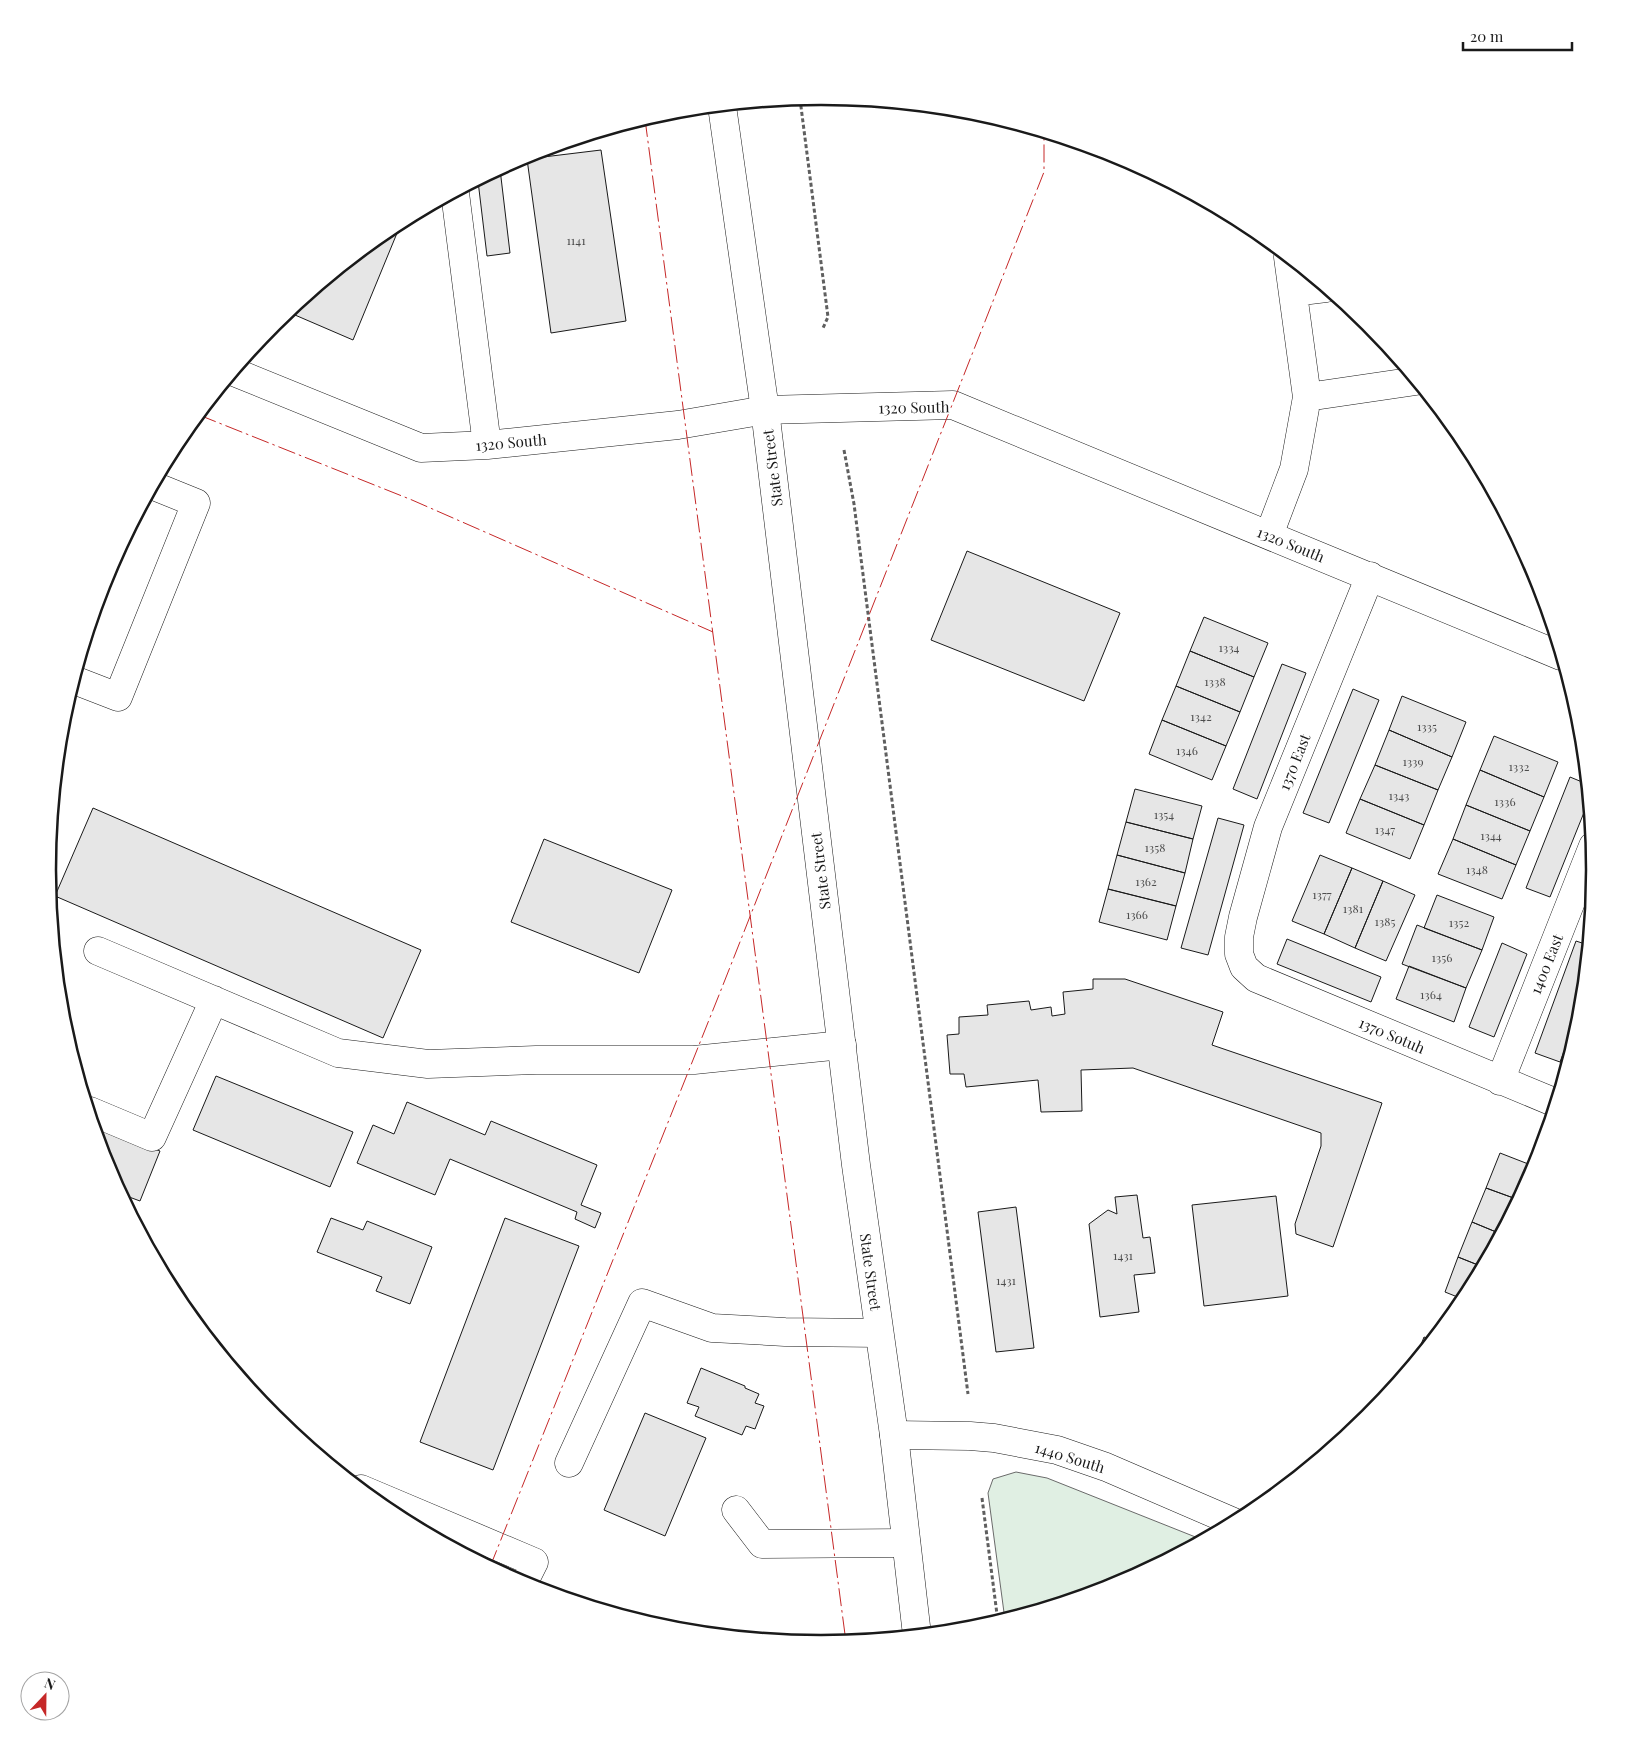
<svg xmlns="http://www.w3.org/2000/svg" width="1643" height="1741" viewBox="0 0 1643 1741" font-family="'Playfair Display',serif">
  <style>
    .green { fill: #e0efe3; stroke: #6a6a6a }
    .building { fill: #e6e6e6; stroke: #1a1a1a }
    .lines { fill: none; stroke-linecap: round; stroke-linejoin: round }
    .minor-casing { stroke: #1a1a1a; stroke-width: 29 }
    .major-casing { stroke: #1a1a1a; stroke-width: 29 }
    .path { stroke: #5f5f5f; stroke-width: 3; stroke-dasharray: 4 2.5; stroke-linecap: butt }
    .minor { stroke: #fff; stroke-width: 28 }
    .major { stroke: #fff; stroke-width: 28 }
    .power { stroke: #c62828; stroke-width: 1; stroke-dasharray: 18 4 2.5 4; stroke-linecap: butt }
    .labels { text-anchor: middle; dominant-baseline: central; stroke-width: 4; stroke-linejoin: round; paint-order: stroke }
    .number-label { font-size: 12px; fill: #4d4d4d }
    .street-label { font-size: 15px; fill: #1a1a1a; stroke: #fff }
    .rim { fill: none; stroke: #1a1a1a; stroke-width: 2.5 }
  </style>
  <rect width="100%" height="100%" fill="#fff"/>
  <!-- green -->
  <path class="green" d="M 1016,1472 L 1047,1478 L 1203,1540 L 1117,1586 L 1005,1620 L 988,1493 L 993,1479 Z"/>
  <!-- building -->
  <path class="building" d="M 601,150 L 626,321 L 551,333 L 527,159 Z
    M 500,169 L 510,253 L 487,256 L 478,181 Z
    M 402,221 L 353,340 L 288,312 L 392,227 Z
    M 967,551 L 1120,613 L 1084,701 L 931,640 Z
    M 1204,617 L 1268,643 L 1254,677 L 1190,651 Z
    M 1190,651 L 1254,677 L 1240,712 L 1176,686 Z
    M 1282,664 L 1306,673 L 1257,799 L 1233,789 Z
    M 1176,686 L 1240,712 L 1226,746 L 1162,720 Z
    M 1353,689 L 1379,700 L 1329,823 L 1303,813 Z
    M 1402,696 L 1466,722 L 1452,757 L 1389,730 Z
    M 1162,720 L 1226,746 L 1212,780 L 1149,754 Z
    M 1389,730 L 1452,757 L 1438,790 L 1375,765 Z
    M 1494,736 L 1558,762 L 1544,797 L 1480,770 Z
    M 1375,765 L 1438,790 L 1424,825 L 1360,799 Z
    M 1480,770 L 1544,797 L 1530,831 L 1466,805 Z
    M 1570,777 L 1587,784 L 1589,800 L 1550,897 L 1526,888 Z
    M 1135,789 L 1202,806 L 1193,839 L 1126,822 Z
    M 1360,799 L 1424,825 L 1410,859 L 1346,833 Z
    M 1466,805 L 1530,831 L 1516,865 L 1453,839 Z
    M 93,808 L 421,950 L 383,1038 L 55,896 Z
    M 1218,818 L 1244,825 L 1208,955 L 1181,948 Z
    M 1126,822 L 1193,839 L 1185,873 L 1117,855 Z
    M 544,839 L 672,890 L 639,973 L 511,922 Z
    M 1453,839 L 1516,865 L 1502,899 L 1438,874 Z
    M 1117,855 L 1185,873 L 1176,906 L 1108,889 Z
    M 1320,855 L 1352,868 L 1324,934 L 1292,921 Z
    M 1352,868 L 1383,881 L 1355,948 L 1324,934 Z
    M 1383,881 L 1415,895 L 1386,961 L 1355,948 Z
    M 1108,889 L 1176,906 L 1167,940 L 1099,922 Z
    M 1437,895 L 1494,917 L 1482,950 L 1424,928 Z
    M 1417,925 L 1482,950 L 1466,988 L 1402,964 Z
    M 1287,939 L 1381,977 L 1371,1002 L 1277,964 Z
    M 1576,941 L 1588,945 L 1583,1002 L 1560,1062 L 1535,1053 Z
    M 1502,943 L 1527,954 L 1494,1037 L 1469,1027 Z
    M 1409,966 L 1466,988 L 1454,1022 L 1396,999 Z
    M 1093,979 L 1125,979 L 1223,1012 L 1212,1045 L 1382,1103 L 1333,1247 L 1296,1234 L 1295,1224 L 1321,1146 L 1321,1133 L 1133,1068 L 1081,1070 L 1082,1111 L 1041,1112 L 1038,1080 L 966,1087 L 964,1074 L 950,1074 L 947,1035 L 959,1034 L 959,1017 L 988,1015 L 987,1005 L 1029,1001 L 1031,1010 L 1051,1007 L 1052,1016 L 1065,1014 L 1063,992 L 1093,989 Z
    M 216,1076 L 353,1132 L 330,1187 L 193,1130 Z
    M 407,1102 L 485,1135 L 491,1121 L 597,1165 L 581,1205 L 601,1213 L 595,1228 L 575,1219 L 577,1212 L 450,1159 L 435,1195 L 357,1163 L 373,1125 L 394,1134 Z
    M 98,1126 L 160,1151 L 140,1201 L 121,1194 L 106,1166 L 96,1132 Z
    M 1500,1153 L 1536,1167 L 1519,1200 L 1486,1188 Z
    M 1486,1188 L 1519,1200 L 1501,1234 L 1472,1222 Z
    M 1137,1195 L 1143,1238 L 1150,1237 L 1155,1273 L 1134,1275 L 1139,1312 L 1100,1317 L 1089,1224 L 1108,1210 L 1117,1214 L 1115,1197 Z
    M 1276,1196 L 1288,1296 L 1204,1306 L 1192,1205 Z
    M 1016,1207 L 1034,1348 L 996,1352 L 978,1212 Z
    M 331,1218 L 363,1230 L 367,1221 L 432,1247 L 410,1304 L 376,1291 L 382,1277 L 317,1252 Z
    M 505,1218 L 579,1246 L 493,1470 L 420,1442 Z
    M 1472,1222 L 1501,1234 L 1483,1267 L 1458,1257 Z
    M 1458,1257 L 1483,1267 L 1465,1300 L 1445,1292 Z
    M 1424,1337 L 1432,1340 L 1413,1365 Z
    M 701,1368 L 745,1386 L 745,1388 L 759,1394 L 755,1403 L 764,1406 L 755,1429 L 746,1426 L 742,1435 L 695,1416 L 699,1407 L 687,1403 Z
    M 645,1413 L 706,1438 L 665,1536 L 604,1510 Z
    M 639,1614 L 685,1623 L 684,1631 L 670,1630 L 638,1620 Z"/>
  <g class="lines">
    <defs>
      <path id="minor" d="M 455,193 L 487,445
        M 1293,292 L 1326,288
        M 234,372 L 421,448 L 487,445 L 678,425 L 765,410 L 953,405 L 1561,656
        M 1307,397 L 1416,381
        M 1269,535 L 1294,469 L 1307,397 L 1288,257
        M 1370,576 L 1268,827 L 1243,917 L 1239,937 L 1239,954 L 1244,967 L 1256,978 L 1556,1103
        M 74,680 L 118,697 L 196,503 L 154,486
        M 98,951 L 338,1053 L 428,1064 L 536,1060 L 694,1060 L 842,1045
        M 1500,1081 L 1593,846
        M 90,1111 L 152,1137 L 214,1000
        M 894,1435 L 970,1436 L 994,1438 L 1057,1450 L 1106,1467 L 1236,1523
        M 569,1463 L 642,1303 L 712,1328 L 785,1332 L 879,1333
        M 361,1489 L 534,1562 L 523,1584
        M 736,1510 L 762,1544 L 906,1543"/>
      <path id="major" d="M 722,106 L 765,410 L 856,1165 L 894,1435 L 917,1635"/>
    </defs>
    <!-- minor casing -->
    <use href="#minor" class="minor-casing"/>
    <!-- major casing -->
    <use href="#major" class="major-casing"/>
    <!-- path -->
    <path class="path" d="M 800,99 L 828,317 L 823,328
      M 844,450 L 854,504 L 968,1394
      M 982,1498 L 998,1622"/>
    <!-- minor -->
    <use href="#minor" class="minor"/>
    <!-- major -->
    <use href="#major" class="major"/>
    <!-- power -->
    <path class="power" d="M 645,119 L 846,1642
      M 199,415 L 412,500 L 713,632
      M 490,1567 L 721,990 L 1044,172 L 1044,133"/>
  </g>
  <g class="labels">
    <!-- number labels -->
    <g class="number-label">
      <text x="576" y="240">1141</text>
      <text x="1229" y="647">1334</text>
      <text x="1215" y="681">1338</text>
      <text x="1201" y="716">1342</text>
      <text x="1427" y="726">1335</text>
      <text x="1187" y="750">1346</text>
      <text x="1413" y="761">1339</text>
      <text x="1519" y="766">1332</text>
      <text x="1399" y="795">1343</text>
      <text x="1505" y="801">1336</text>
      <text x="1164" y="814">1354</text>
      <text x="1385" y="829">1347</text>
      <text x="1491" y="835">1344</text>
      <text x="1155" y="847">1358</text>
      <text x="1477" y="869">1348</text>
      <text x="1146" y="881">1362</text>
      <text x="1322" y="894">1377</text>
      <text x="1353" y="908">1381</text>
      <text x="1137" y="914">1366</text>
      <text x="1385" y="921">1385</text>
      <text x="1459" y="922">1352</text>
      <text x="1442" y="957">1356</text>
      <text x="1431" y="994">1364</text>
      <text x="1123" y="1255">1431</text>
      <text x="1006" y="1280">1431</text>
    </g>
    <!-- street labels -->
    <g class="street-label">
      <text transform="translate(914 407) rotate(-1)">1320 South</text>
      <text transform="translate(511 442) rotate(-5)">1320 South</text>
      <text transform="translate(772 468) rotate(-97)">State Street</text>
      <text transform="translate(1291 544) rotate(22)">1320 South</text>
      <text transform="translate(1294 762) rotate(-68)">1370 East</text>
      <text transform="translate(820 871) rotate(-97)">State Street</text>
      <text transform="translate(1546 964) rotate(-68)">1400 East</text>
      <text transform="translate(1392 1035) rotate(23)">1370 Sotuh</text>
      <text transform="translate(871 1272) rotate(82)">State Street</text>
      <text transform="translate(1070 1457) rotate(17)">1440 South</text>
    </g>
  </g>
  <!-- crop -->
  <path d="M0 0H1643V1741H0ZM56 870a765 765 0 1 1 1530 0a765 765 0 1 1-1530 0Z" fill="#fff" fill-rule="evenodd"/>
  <path class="rim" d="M56 870a765 765 0 1 1 1530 0a765 765 0 1 1-1530 0Z"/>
  <!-- north arrow -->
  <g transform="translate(45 1696) rotate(22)"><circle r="24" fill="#ffffff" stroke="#a3a3a3"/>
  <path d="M0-4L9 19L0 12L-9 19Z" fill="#c62828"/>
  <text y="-8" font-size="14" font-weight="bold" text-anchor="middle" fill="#1a1a1a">N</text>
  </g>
  <!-- scale -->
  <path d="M1463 42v8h109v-8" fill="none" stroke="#1a1a1a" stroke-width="2.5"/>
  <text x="1470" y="42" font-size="15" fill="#1a1a1a" stroke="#ffffff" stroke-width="4" paint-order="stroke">20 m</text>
</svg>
